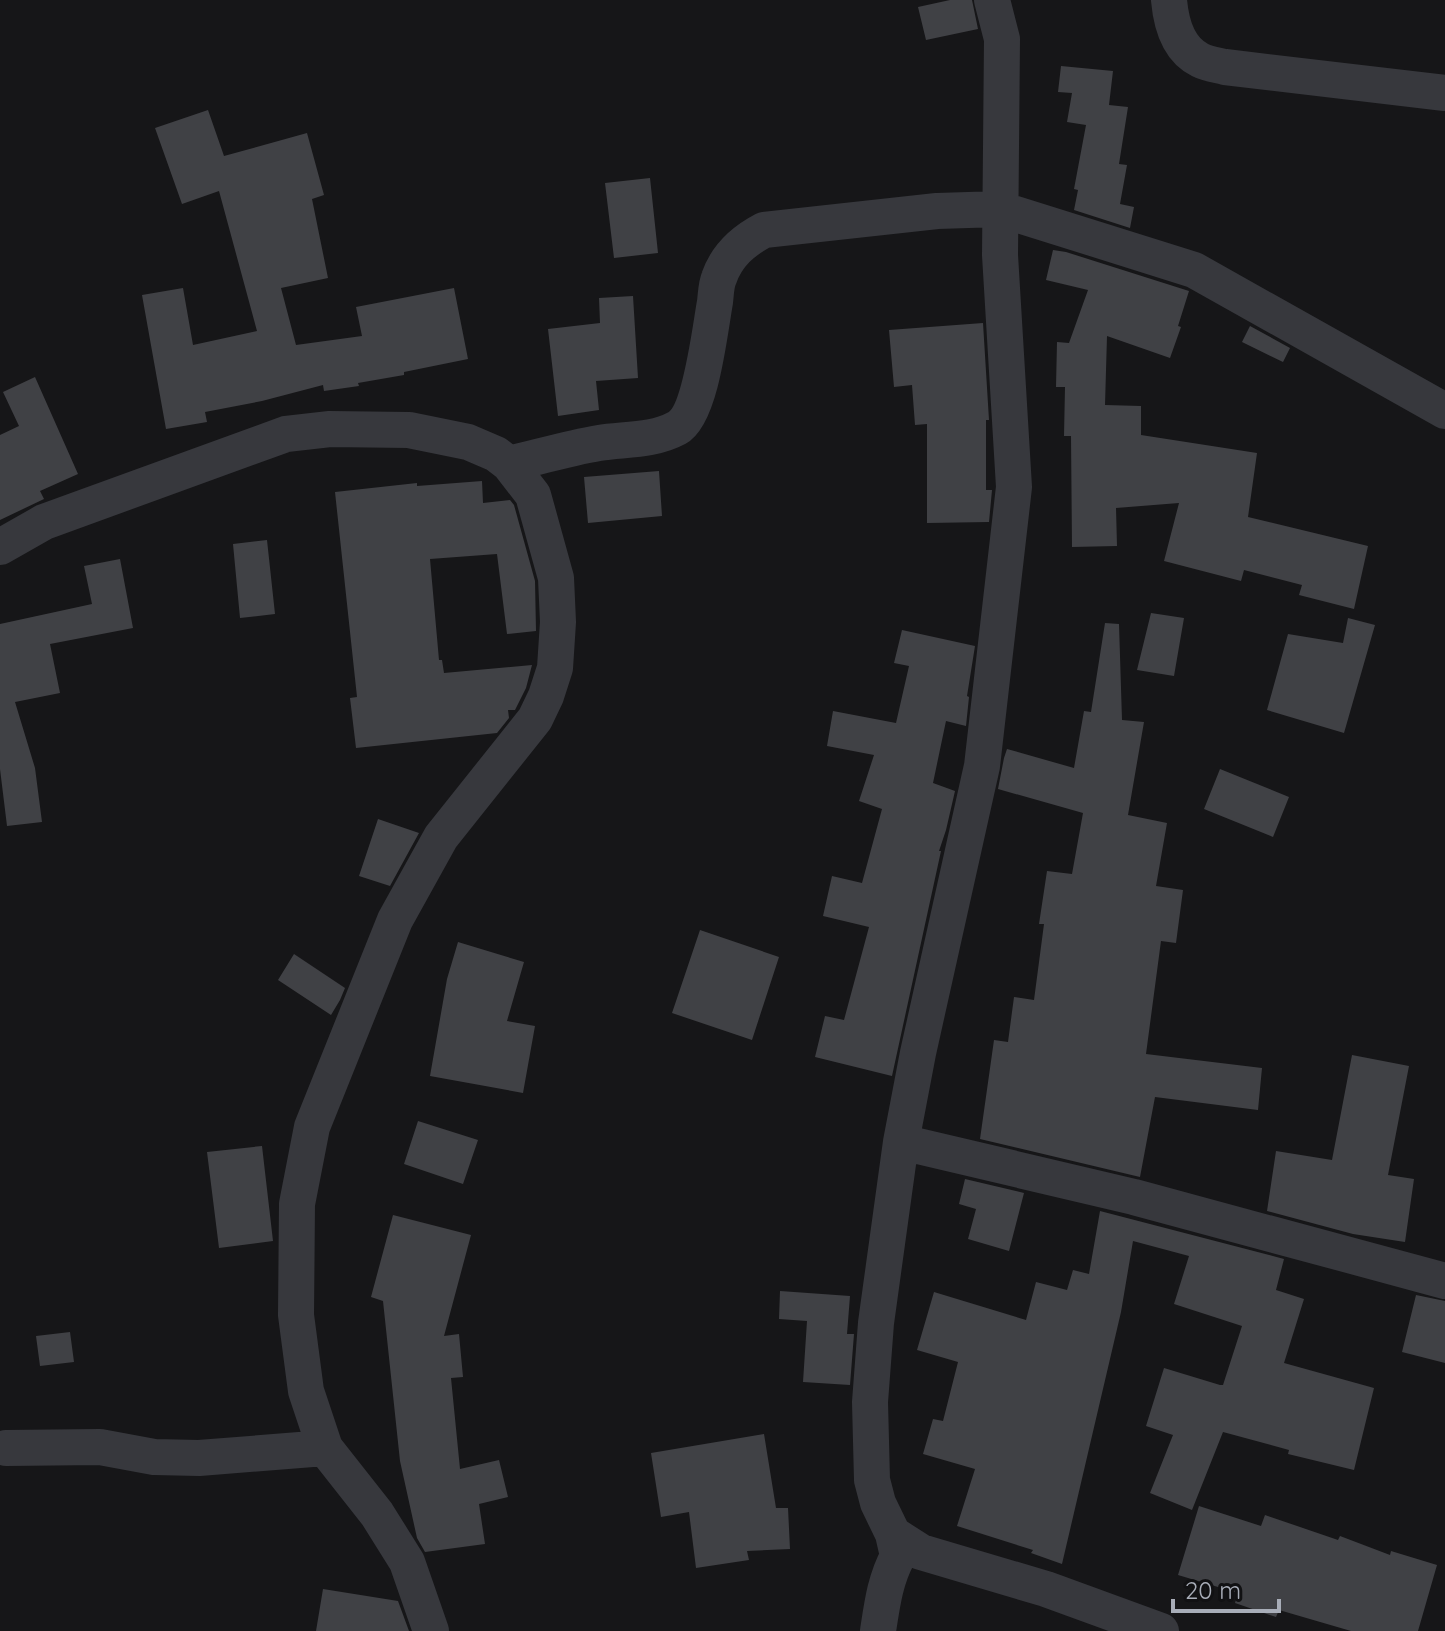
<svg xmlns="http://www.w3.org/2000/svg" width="1445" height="1631" viewBox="0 0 1445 1631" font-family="Quicksand,sans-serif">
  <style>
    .building { fill: #404145 }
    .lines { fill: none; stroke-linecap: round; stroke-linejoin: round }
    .minor { stroke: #37383d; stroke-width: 36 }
  </style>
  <rect width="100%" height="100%" fill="#161618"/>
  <!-- building -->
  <path class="building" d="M 950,0 L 972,0 L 978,29 L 926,40 L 918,7 Z
    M 1061,66 L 1113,71 L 1109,105 L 1128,107 L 1119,164 L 1127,165 L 1120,204 L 1134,207 L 1130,228 L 1074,210 L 1078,190 L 1074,189 L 1086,125 L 1067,122 L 1072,93 L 1058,92 Z
    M 208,110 L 224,156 L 307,133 L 324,195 L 312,199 L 328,278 L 281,288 L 296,345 L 362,336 L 356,307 L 454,288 L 468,359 L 404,372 L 404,375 L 358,383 L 359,386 L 324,391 L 323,385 L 262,401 L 205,412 L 207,422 L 166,429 L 142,295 L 183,288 L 193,345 L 257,331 L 219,191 L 182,204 L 155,128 Z
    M 650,178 L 658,253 L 614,258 L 605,183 Z
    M 1053,250 L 1066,252 L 1189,291 L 1178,326 L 1181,327 L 1170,358 L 1107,336 L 1105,405 L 1141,406 L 1141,435 L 1257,453 L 1248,517 L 1368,546 L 1354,609 L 1299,595 L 1302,585 L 1244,570 L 1241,581 L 1164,561 L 1179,503 L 1116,508 L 1117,546 L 1072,547 L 1071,436 L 1064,436 L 1065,387 L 1056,387 L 1057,342 L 1069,343 L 1088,290 L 1046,280 Z
    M 633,296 L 638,378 L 596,381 L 599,410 L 558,416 L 548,329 L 600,323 L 599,298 Z
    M 983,323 L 989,420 L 986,420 L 986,490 L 992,490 L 989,522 L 927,523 L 927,424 L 915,425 L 912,385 L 894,387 L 889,330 Z
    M 1250,326 L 1290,348 L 1283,362 L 1242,342 Z
    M 35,377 L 78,474 L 40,491 L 44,499 L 0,520 L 0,435 L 19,426 L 3,392 Z
    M 659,471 L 662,516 L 588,523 L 584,477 Z
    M 482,481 L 483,503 L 510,500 L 514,505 L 535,581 L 536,631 L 507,634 L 497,554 L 430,559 L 439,660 L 442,660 L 444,673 L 532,665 L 526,688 L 515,710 L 508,710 L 509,718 L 497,733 L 356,748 L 350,698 L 357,697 L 335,492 L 417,483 L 417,486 Z
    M 267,540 L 275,614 L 240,618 L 233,544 Z
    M 120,559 L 133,628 L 50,644 L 60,693 L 15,702 L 35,768 L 42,822 L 7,826 L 0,769 L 0,624 L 92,604 L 84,566 Z
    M 1151,613 L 1184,618 L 1174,676 L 1137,670 Z
    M 1348,618 L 1375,625 L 1344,733 L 1267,710 L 1288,634 L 1343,643 Z
    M 1105,623 L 1119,624 L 1122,720 L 1144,722 L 1128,815 L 1167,823 L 1156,886 L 1183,890 L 1176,943 L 1161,941 L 1146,1054 L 1262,1068 L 1258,1110 L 1155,1097 L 1140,1177 L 980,1139 L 994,1040 L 1008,1042 L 1014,997 L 1034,1000 L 1044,924 L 1039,924 L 1047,871 L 1072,874 L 1083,813 L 998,789 L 1004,758 L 1007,749 L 1074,768 L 1084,711 L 1091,712 Z
    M 902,630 L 975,646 L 967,696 L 969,697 L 966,726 L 946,721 L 933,783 L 955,791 L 946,830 L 939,851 L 941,851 L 892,1076 L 815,1057 L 825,1016 L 844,1020 L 869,927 L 823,916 L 832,876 L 862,883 L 882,809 L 859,801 L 874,755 L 827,746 L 833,711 L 896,723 L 909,666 L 894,663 Z
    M 1220,769 L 1289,797 L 1273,837 L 1204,809 Z
    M 378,819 L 419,833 L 390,886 L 359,876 Z
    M 700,930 L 779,957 L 752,1040 L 672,1013 Z
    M 458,942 L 524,962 L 507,1021 L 535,1026 L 523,1093 L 430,1076 L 447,979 Z
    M 294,954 L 345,988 L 340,1000 L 331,1015 L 278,980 Z
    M 1352,1055 L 1409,1066 L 1388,1175 L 1414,1179 L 1405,1242 L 1353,1234 L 1267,1211 L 1276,1151 L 1332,1160 Z
    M 418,1121 L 478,1140 L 463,1184 L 404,1164 Z
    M 262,1146 L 273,1241 L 219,1248 L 207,1152 Z
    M 965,1179 L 1024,1193 L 1009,1251 L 968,1239 L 976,1209 L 959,1204 Z
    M 1100,1211 L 1284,1259 L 1276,1290 L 1304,1299 L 1284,1363 L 1374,1388 L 1354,1470 L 1288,1454 L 1289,1450 L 1223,1432 L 1192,1510 L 1150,1493 L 1173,1435 L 1146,1426 L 1164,1368 L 1220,1385 L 1223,1385 L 1242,1326 L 1174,1304 L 1189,1256 L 1133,1241 L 1121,1312 L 1062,1564 L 1031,1553 L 1033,1550 L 957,1526 L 975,1469 L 923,1454 L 933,1419 L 943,1421 L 958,1362 L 917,1350 L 934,1292 L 1026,1320 L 1036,1282 L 1067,1290 L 1073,1270 L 1089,1274 Z
    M 393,1215 L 471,1235 L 444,1336 L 459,1334 L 463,1377 L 451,1378 L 460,1469 L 499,1460 L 508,1497 L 479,1504 L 485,1544 L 425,1552 L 417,1538 L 400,1461 L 383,1301 L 371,1297 Z
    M 780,1291 L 850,1296 L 847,1334 L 854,1334 L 850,1385 L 803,1382 L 807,1321 L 779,1319 Z
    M 1416,1295 L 1445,1301 L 1445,1363 L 1402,1352 Z
    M 70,1332 L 74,1362 L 40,1366 L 36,1336 Z
    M 764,1434 L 776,1508 L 788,1508 L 790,1549 L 747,1551 L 749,1560 L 696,1568 L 689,1512 L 661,1517 L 651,1453 Z
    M 1199,1506 L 1261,1526 L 1265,1515 L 1338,1540 L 1340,1536 L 1390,1555 L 1391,1551 L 1437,1565 L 1418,1631 L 1351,1631 L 1279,1610 L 1276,1617 L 1235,1603 L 1238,1593 L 1178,1575 Z
    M 323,1589 L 398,1601 L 409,1631 L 316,1631 Z"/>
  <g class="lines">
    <!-- minor -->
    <path class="minor" d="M 992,0 L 1002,39 L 1000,255 L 1014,487 L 982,766 L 918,1053 L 901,1142 L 876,1323 L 870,1402 L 872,1480 L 878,1503 L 893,1534 L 921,1552 L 1046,1589 L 1161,1631
      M 1169,0 C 1171,23 1178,49 1200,60 C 1208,64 1217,65 1225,67 L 1445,93
      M 509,464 C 539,457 569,448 599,443 C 625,439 653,441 677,428 C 701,415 710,329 715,302 C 716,294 716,285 719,278 C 727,255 743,241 764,230 L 937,211 L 1000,209 L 1194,270 L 1445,411
      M 0,547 L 44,522 L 286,434 L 330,429 L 409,430 L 468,442 L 496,454 L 509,464 L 533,495 L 556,578 L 558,622 L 555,668 L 546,696 L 535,719 L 441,837 L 395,920 L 312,1127 L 297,1204 L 296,1315 L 306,1391 L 325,1448 L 377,1514 L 407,1562 L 431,1631
      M 901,1142 L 1134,1197 L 1445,1281
      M 6,1448 L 100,1447 L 154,1457 L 199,1458 L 325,1448
      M 878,1631 C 882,1605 885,1580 898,1556 L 893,1534"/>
  </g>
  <!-- scale -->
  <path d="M1173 1599v12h106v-12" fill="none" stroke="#a8adb8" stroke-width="4"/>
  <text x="1185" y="1599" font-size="24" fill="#a8adb8" stroke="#111113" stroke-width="6" paint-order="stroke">20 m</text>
</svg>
